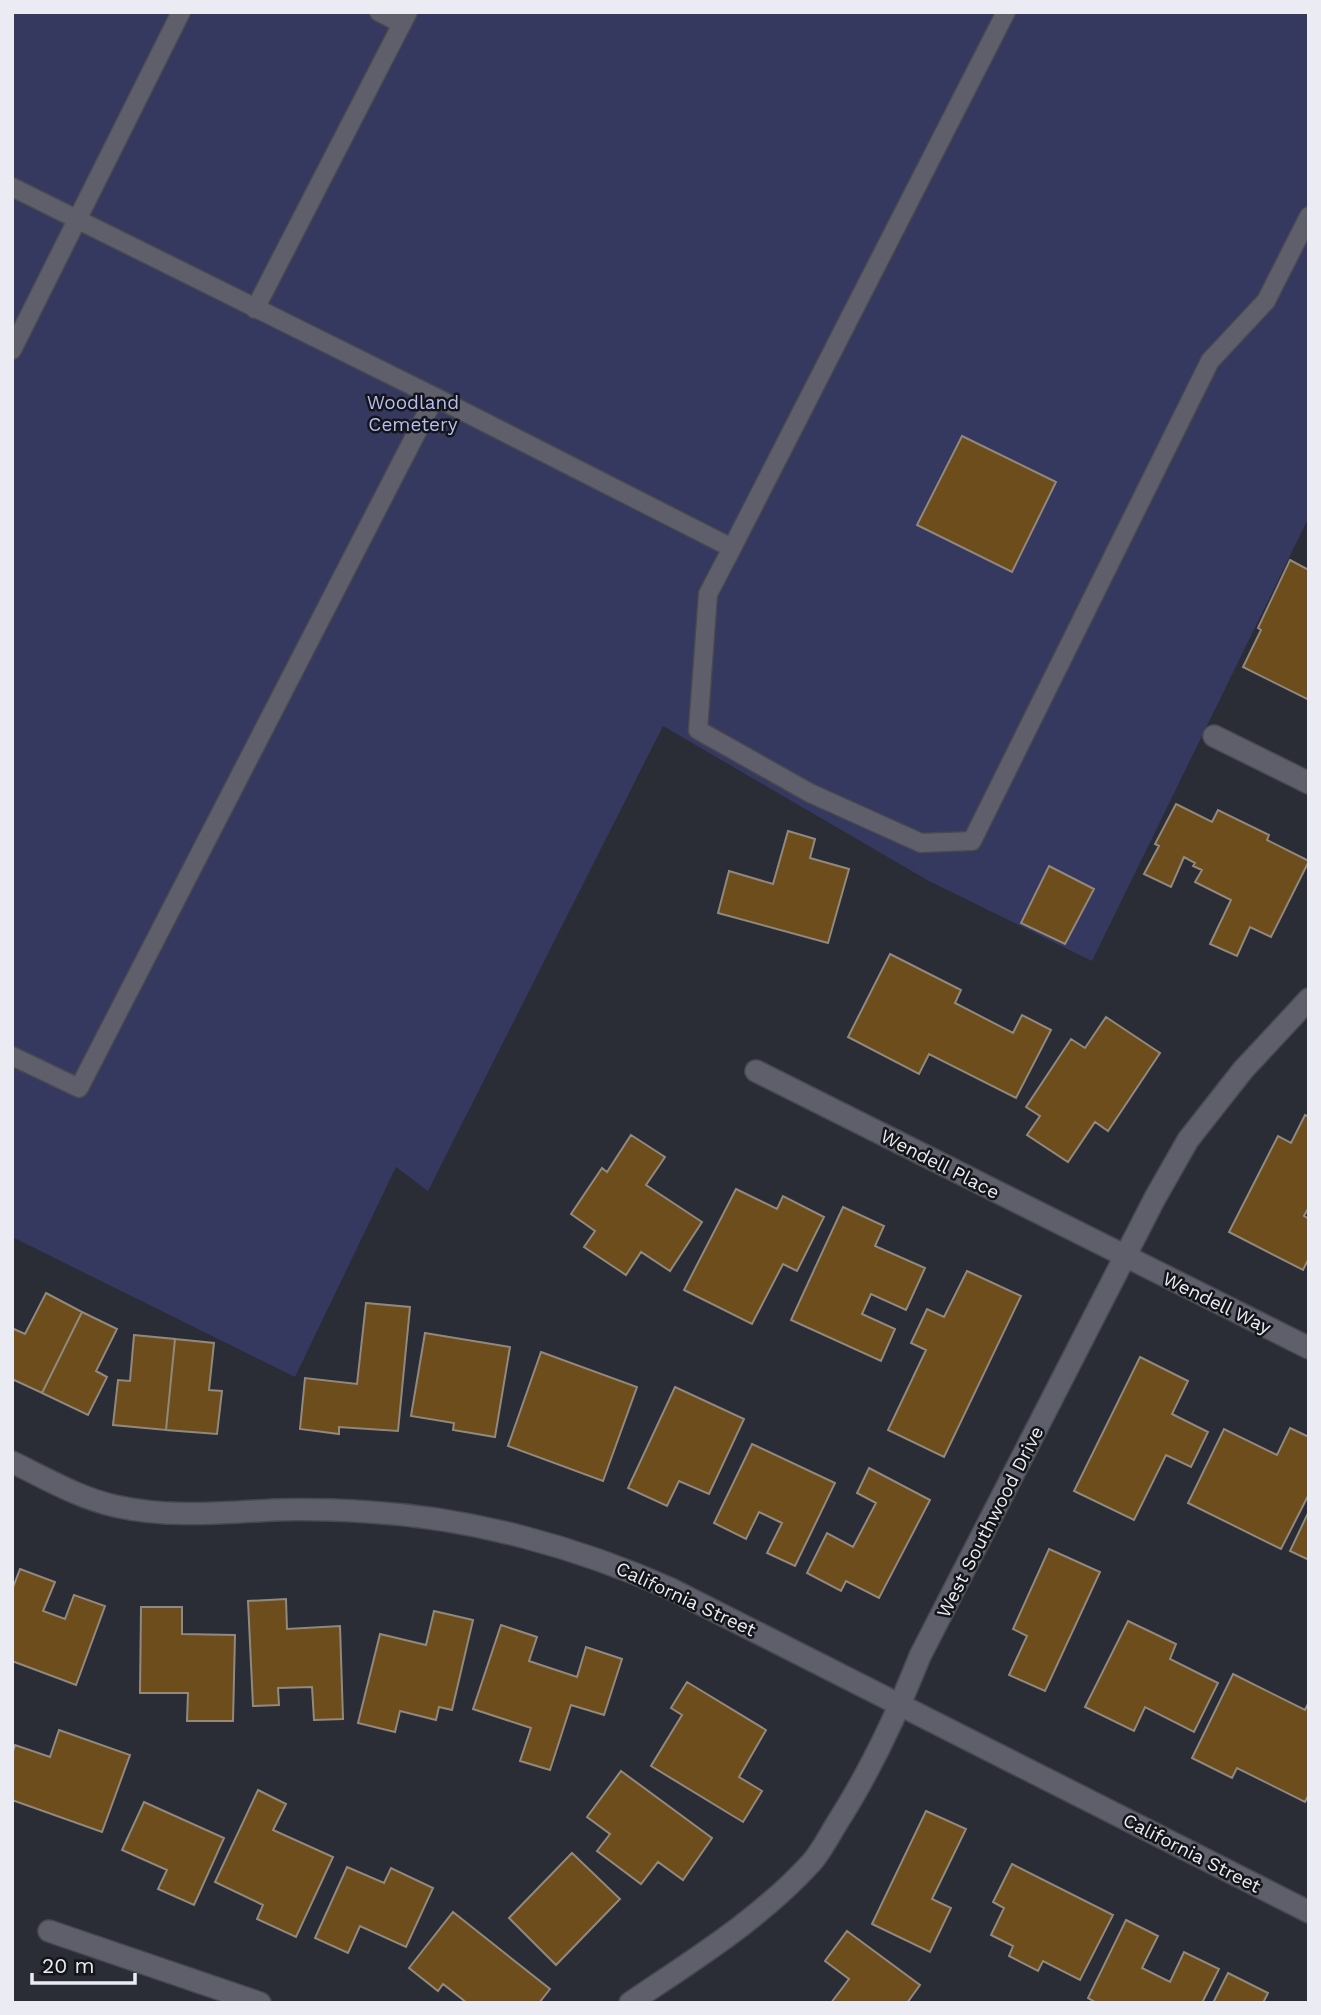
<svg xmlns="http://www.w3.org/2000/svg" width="1321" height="2015" viewBox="0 0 1321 2015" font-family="'Work Sans',sans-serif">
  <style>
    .green { fill: #35385f }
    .building { fill: #6d4d1b; stroke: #91897e; stroke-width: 2 }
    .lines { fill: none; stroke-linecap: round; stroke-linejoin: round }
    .lane-casing { stroke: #474850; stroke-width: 21 }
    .street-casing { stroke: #474850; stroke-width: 24 }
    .secondary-casing { stroke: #474850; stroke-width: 24 }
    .lane { stroke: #5e5f6b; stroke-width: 18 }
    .street { stroke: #5e5f6b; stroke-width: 21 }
    .secondary { stroke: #5e5f6b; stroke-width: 21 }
    .labels { text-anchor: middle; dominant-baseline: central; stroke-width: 5; stroke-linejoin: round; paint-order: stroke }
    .park-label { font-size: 19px; fill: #b6bef4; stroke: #141519 }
    .street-label { font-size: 19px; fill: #ebecf3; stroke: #141519 }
  </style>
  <rect width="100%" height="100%" fill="#2a2c36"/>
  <!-- green -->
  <path class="green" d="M 12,12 L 1309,12 L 1309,517 L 1092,961 L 927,880 L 663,726 L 428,1191 L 396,1167 L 295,1377 L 12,1237 Z"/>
  <!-- building -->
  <path class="building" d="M 962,436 L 1056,482 L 1012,572 L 917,525 Z
    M 1290,560 L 1309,570 L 1309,700 L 1243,667 L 1261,630 L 1258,628 Z
    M 1176,804 L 1212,822 L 1218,810 L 1269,835 L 1267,840 L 1309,861 L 1271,937 L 1250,927 L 1237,956 L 1210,944 L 1231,900 L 1195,882 L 1202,870 L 1193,866 L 1195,863 L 1184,857 L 1171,887 L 1144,874 L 1159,846 L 1155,844 Z
    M 788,831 L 815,839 L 810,858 L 849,869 L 828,943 L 718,913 L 729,871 L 773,884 Z
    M 1049,866 L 1094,889 L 1065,944 L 1021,923 Z
    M 890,954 L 961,990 L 955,1003 L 1013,1033 L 1022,1015 L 1051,1030 L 1016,1098 L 929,1054 L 919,1074 L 848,1037 Z
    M 1106,1017 L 1160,1053 L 1108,1131 L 1095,1122 L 1068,1162 L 1027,1135 L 1040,1116 L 1026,1107 L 1071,1039 L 1085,1048 Z
    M 1305,1115 L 1309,1117 L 1309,1207 L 1304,1216 L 1309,1219 L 1309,1258 L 1303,1270 L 1229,1232 L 1278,1136 L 1291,1143 Z
    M 631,1135 L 665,1157 L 646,1185 L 702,1222 L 670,1271 L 641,1252 L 626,1275 L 584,1247 L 595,1231 L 571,1214 L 602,1168 L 607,1172 Z
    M 736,1189 L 777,1209 L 783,1196 L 824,1217 L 797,1271 L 783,1264 L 752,1324 L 684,1290 Z
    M 843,1207 L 884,1226 L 875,1246 L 925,1268 L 906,1310 L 871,1294 L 862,1314 L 895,1329 L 881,1361 L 791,1320 Z
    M 967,1271 L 1021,1296 L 944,1457 L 888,1430 L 926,1350 L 911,1343 L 927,1309 L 944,1317 Z
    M 46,1293 L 82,1312 L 42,1393 L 12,1379 L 12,1332 L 14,1329 L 25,1334 Z
    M 366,1303 L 410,1307 L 398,1431 L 339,1427 L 339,1434 L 300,1429 L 305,1378 L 357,1384 Z
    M 82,1312 L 117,1329 L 96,1371 L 107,1377 L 88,1415 L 42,1393 Z
    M 425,1333 L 510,1347 L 495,1437 L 453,1430 L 454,1423 L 411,1416 Z
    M 134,1335 L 175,1339 L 166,1430 L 113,1425 L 118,1380 L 130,1381 Z
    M 175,1339 L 214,1343 L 209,1390 L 222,1391 L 217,1434 L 166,1430 Z
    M 541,1352 L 637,1387 L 603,1481 L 508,1446 Z
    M 1140,1357 L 1188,1381 L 1172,1414 L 1208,1432 L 1191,1467 L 1166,1455 L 1134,1520 L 1074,1491 Z
    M 675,1387 L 744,1419 L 709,1494 L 679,1481 L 667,1506 L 628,1488 Z
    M 1290,1428 L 1309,1437 L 1309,1494 L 1281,1549 L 1188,1503 L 1224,1429 L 1277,1455 Z
    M 752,1444 L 835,1483 L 795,1566 L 767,1553 L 782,1523 L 759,1512 L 746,1539 L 714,1523 Z
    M 869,1468 L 930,1500 L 879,1598 L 846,1581 L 841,1591 L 807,1573 L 827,1533 L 853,1547 L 876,1503 L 857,1493 Z
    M 1309,1511 L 1309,1560 L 1290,1551 Z
    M 1049,1549 L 1100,1572 L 1045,1691 L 1009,1675 L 1027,1636 L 1013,1629 Z
    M 20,1569 L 55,1582 L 43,1611 L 65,1619 L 74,1595 L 105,1606 L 76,1685 L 12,1661 L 12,1590 Z
    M 286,1599 L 287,1629 L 340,1626 L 343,1719 L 314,1720 L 312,1687 L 278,1688 L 279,1705 L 253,1706 L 248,1601 Z
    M 141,1607 L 182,1607 L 182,1634 L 235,1635 L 233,1721 L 187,1721 L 188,1693 L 140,1693 Z
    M 434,1611 L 473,1620 L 452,1710 L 439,1707 L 436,1720 L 400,1711 L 395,1732 L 358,1723 L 380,1634 L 426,1645 Z
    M 1128,1621 L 1176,1644 L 1170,1659 L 1218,1683 L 1194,1732 L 1145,1707 L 1134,1731 L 1085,1707 Z
    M 501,1625 L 537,1637 L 529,1661 L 577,1677 L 586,1647 L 622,1659 L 604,1715 L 571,1705 L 550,1770 L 520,1761 L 531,1728 L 473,1709 Z
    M 1233,1674 L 1305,1710 L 1309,1702 L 1309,1794 L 1305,1802 L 1237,1768 L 1232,1778 L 1192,1758 Z
    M 687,1682 L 766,1730 L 739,1777 L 762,1791 L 743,1822 L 651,1766 L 682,1715 L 671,1708 Z
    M 59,1730 L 130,1755 L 102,1832 L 12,1800 L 12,1754 L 15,1745 L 50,1757 Z
    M 621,1771 L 712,1838 L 683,1880 L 658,1862 L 641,1884 L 597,1851 L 610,1834 L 587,1817 Z
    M 258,1790 L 286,1804 L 273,1830 L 333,1857 L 296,1937 L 257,1919 L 263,1905 L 215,1882 Z
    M 144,1802 L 224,1838 L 194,1905 L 158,1889 L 167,1870 L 122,1850 Z
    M 926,1811 L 966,1829 L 932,1899 L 951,1908 L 930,1952 L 872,1924 Z
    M 572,1853 L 620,1899 L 556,1965 L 509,1918 Z
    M 1012,1864 L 1113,1915 L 1080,1980 L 1043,1961 L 1038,1971 L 1009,1956 L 1013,1946 L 991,1935 L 1004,1908 L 993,1902 Z
    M 347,1867 L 384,1883 L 391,1868 L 433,1888 L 406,1947 L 360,1926 L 348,1953 L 315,1938 Z
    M 453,1912 L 550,1989 L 539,2003 L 467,2003 L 443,1984 L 438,1991 L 409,1968 Z
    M 1126,1920 L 1158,1936 L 1142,1968 L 1170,1982 L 1184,1952 L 1219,1969 L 1202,2003 L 1097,2003 L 1088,1998 Z
    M 847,1931 L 920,1985 L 907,2003 L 831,2003 L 849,1979 L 825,1961 Z
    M 1228,1973 L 1268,1993 L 1263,2003 L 1213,2003 Z"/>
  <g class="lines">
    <defs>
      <path id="lane" d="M 379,12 L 402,24
        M 12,187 L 435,397 L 732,548 L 1006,12
        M 255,309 L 408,12
        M 12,350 L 181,12
        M 732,548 L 708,594 L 698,730 L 810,793 L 921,843 L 972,841 L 1210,361 L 1266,301 L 1309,216
        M 12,1056 L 79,1088 L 435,397"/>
      <path id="street" d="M 1214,736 L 1309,783
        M 756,1071 L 1309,1348
        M 49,1931 L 260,2003
        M 630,2003 C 693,1960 759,1920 811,1863 C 821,1852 829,1836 837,1823 C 871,1770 897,1714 920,1656 L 1155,1198 L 1188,1140 L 1243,1070 L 1309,999"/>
      <path id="secondary" d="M 12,1462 C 45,1478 79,1498 115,1506 C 167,1518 220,1513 273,1510 C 305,1509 337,1510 369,1512 C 472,1518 577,1547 671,1589 L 1309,1912"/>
    </defs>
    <!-- lane casing -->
    <use href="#lane" class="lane-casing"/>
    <!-- street casing -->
    <use href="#street" class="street-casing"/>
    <!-- secondary casing -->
    <use href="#secondary" class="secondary-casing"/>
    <!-- lane -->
    <use href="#lane" class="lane"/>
    <!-- street -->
    <use href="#street" class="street"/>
    <!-- secondary -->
    <use href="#secondary" class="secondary"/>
  </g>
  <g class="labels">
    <!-- park labels -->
    <g class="park-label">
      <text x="413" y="402">Woodland<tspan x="413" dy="22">Cemetery</tspan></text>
    </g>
    <!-- street labels -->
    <g class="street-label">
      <text transform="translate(940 1164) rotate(27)">Wendell Place</text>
      <text transform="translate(1217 1303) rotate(26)">Wendell Way</text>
      <text transform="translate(990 1522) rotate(-63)">West Southwood Drive</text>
      <text transform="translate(686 1599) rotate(25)">California Street</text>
      <text transform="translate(1192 1853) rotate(27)">California Street</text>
    </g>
  </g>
  <!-- border -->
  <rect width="1321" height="2015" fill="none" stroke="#ebecf3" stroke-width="28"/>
  <!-- scale -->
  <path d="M32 1973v10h103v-10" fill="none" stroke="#ebecf3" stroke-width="3.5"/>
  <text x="42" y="1973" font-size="21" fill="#ebecf3" stroke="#141519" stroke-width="5" paint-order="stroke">20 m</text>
</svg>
